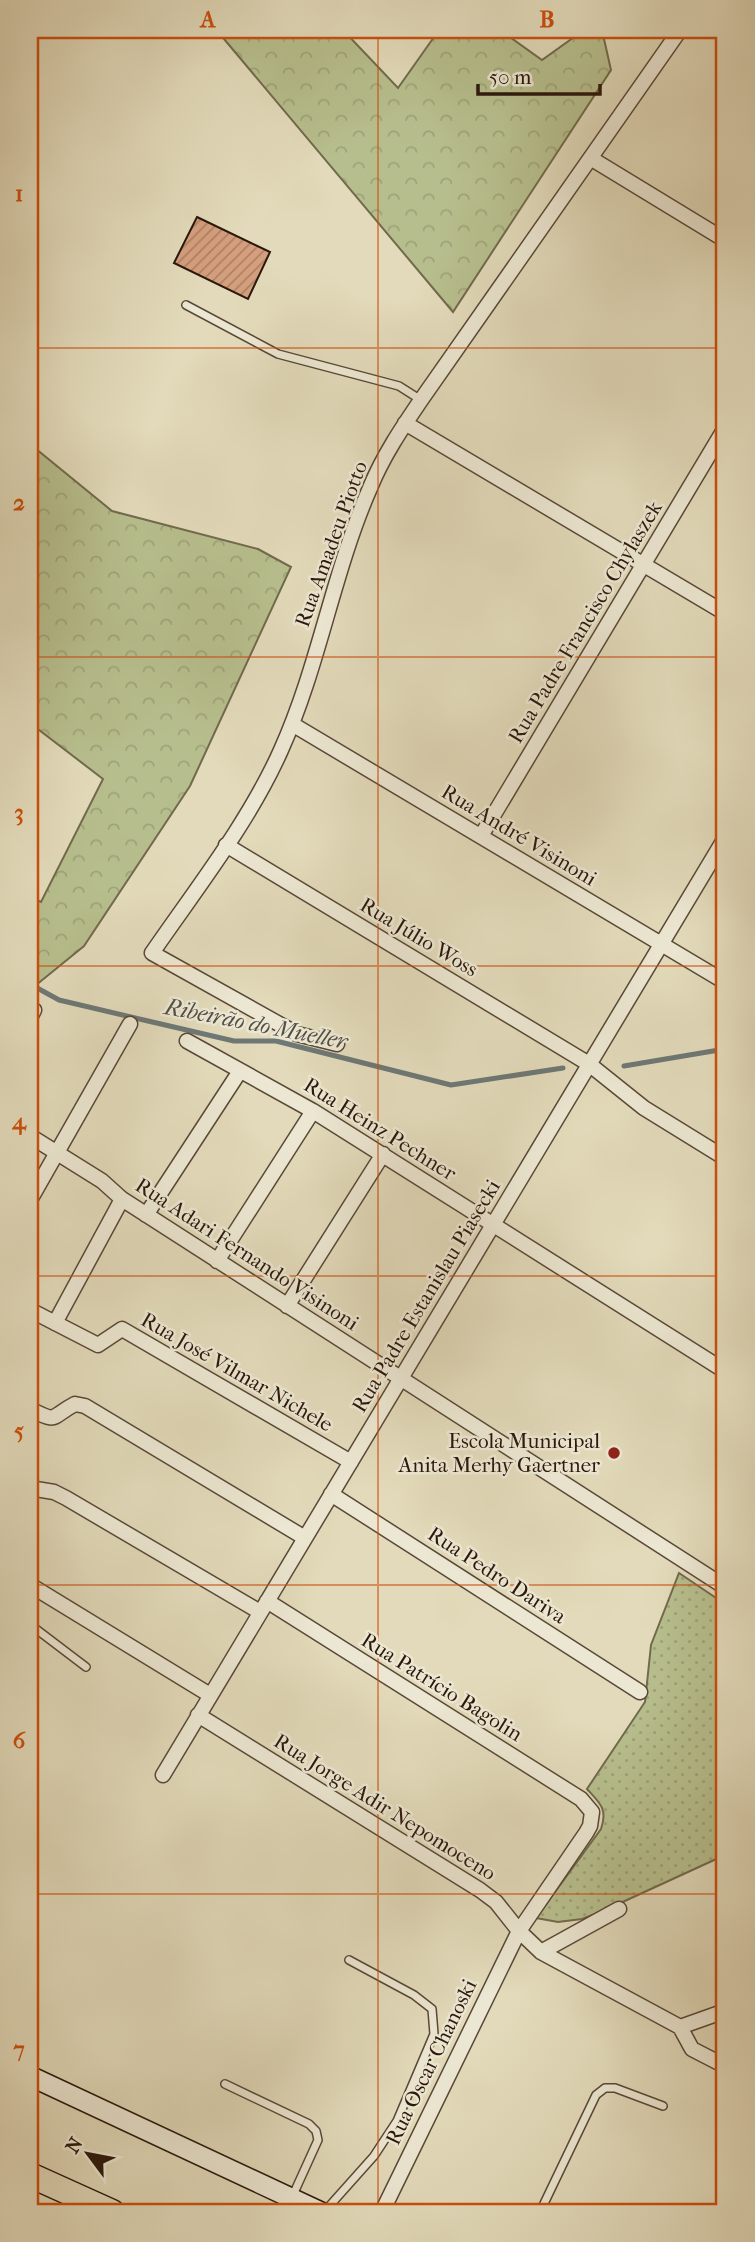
<svg xmlns="http://www.w3.org/2000/svg" width="755" height="2242" viewBox="0 0 755 2242" font-family="'IM FELL French Canon',serif">
  <style>
    .forest { fill: url(#forest-crowns); stroke: #716a4c; stroke-width: 2 }
    .park { fill: url(#park-dots); stroke: #716a4c; stroke-width: 2 }
    .lines { fill: none; stroke-linecap: round; stroke-linejoin: round }
    .stream { stroke: #6e7875; stroke-width: 5 }
    .building { fill: url(#building-hatch); stroke: #2b170c; stroke-width: 2 }
    .lane-casing { stroke: #594838; stroke-width: 10 }
    .street-casing { stroke: #594838; stroke-width: 17 }
    .secondary-casing { stroke: #2b170c; stroke-width: 22 }
    .highway-casing { stroke: #2b170c; stroke-width: 27 }
    .lane { stroke: #ece7d2; stroke-width: 7 }
    .street { stroke: #ece7d2; stroke-width: 14 }
    .secondary { stroke: #ece7d2; stroke-width: 19 }
    .highway { stroke: #e2daba; stroke-width: 24 }
    .grid { fill: none; stroke: #cc4f0c; stroke-width: 2; stroke-opacity: 0.55 }
    .poi-dot { fill: #8f2418; stroke: #ece7d2; stroke-width: 2.5 }
    .labels { text-anchor: middle; dominant-baseline: central; stroke-width: 5; stroke-linejoin: round; paint-order: stroke }
    .street-label { font-size: 21px; fill: #2b170c; stroke: #ece7d2 }
    .poi-label { font-size: 21px; fill: #2b170c; stroke: #ece7d2; text-anchor: end }
    .water-label { font-size: 23px; font-style: italic; fill: #524f49; stroke: #ece7d2 }
    .neatline { fill: none; stroke: #cc4f0c; stroke-width: 2.5 }
    .grid-label { font-size: 23px; text-anchor: middle; font-weight: bold; fill: #cc4f0c }
  </style>
  <defs>
    <pattern id="forest-crowns" width="20" height="18" patternUnits="userSpaceOnUse" patternTransform="scale(1.75)"><rect width="20" height="18" fill="#b7be8d"/><path d="M2 6a3 3 0 1 1 6 0M12 15a3 3 0 1 1 6 0" fill="none" stroke="#9ea378"/></pattern>
    <pattern id="park-dots" width="8" height="8" patternUnits="userSpaceOnUse" patternTransform="scale(1.75)"><rect width="8" height="8" fill="#b7be8d"/><path d="M2 2h.1M6 6h.1" fill="none" stroke="#9ea378" stroke-width="1.8" stroke-linecap="round"/></pattern>
    <pattern id="building-hatch" width="6" height="6" patternUnits="userSpaceOnUse" patternTransform="scale(1.75)"><rect width="6" height="6" fill="#d59f7e"/><path d="M-1 1l2-2M0 6l6-6M5 7l2-2" fill="none" stroke="#ad8166"/></pattern>
  </defs>
  <rect width="100%" height="100%" fill="#e2daba"/>
  <filter id="stains"><feTurbulence type="fractalNoise" baseFrequency=".00286" numOctaves="4"/><feColorMatrix values="0 0 0 0 .2 0 0 0 0 .09 0 0 0 0 .02 0 0 0 .5 -.17"/></filter>
  <radialGradient id="worn" r=".72"><stop offset=".6" stop-color="#630" stop-opacity="0"/><stop offset="1" stop-color="#630" stop-opacity=".3"/></radialGradient>
  <!-- forest -->
  <path class="forest" d="M 233,30 L 343,30 L 398,88 L 439,30 L 500,30 L 542,60 L 584,30 L 602,30 L 611,70 L 453,312 L 224,39 Z
    M 30,444 L 112,511 L 258,549 L 291,567 L 190,786 L 84,946 L 30,990 L 30,897 L 41,902 L 103,779 L 30,723 Z"/>
  <!-- park -->
  <path class="park" d="M 679,1573 L 725,1604 L 725,1855 L 603,1911 L 582,1919 L 558,1922 L 536,1918 L 601,1829 C 608,1809 600,1803 587,1789 L 645,1702 L 651,1645 Z"/>
  <g class="lines">
    <!-- stream -->
    <path class="stream" d="M 30,984 L 59,1000 L 148,1021 L 234,1041 L 276,1041 L 451,1085 L 563,1068
      M 624,1066 L 725,1049"/>
  </g>
  <!-- building -->
  <path class="building" d="M 197,217 L 270,252 L 248,299 L 174,263 Z"/>
  <g class="lines">
    <defs>
      <path id="lane" d="M 186,305 L 278,354 L 399,386 L 421,400
        M 30,1629 L 36,1629 L 86,1667
        M 225,2084 L 309,2124 L 316,2131 L 318,2140 L 293,2195
        M 324,2212 L 374,2156 L 397,2121 L 434,2034 L 432,2009 L 414,1995 L 349,1960
        M 540,2212 L 596,2095 L 605,2088 L 615,2088 L 663,2106"/>
      <path id="street" d="M 592,159 L 725,240
        M 405,423 L 725,613
        M 292,724 L 725,982
        M 481,836 L 725,428
        M 226,845 L 589,1064 L 644,1108 L 725,1158
        M 30,1018 L 34,1010
        M 187,1041 L 313,1111 L 725,1371
        M 337,1044 L 297,1034 L 152,953 C 196,889 249,822 281,750 C 319,666 333,572 370,488 C 383,456 402,428 421,400 L 680,30
        M 30,1136 L 102,1181 L 122,1199 L 725,1587
        M 30,1200 L 130,1024
        M 146,1215 L 240,1071
        M 217,1261 L 313,1111
        M 287,1306 L 383,1154
        M 30,1310 L 98,1345 L 122,1329 L 351,1462
        M 55,1323 L 122,1199
        M 30,1409 C 59,1424 50,1417 75,1404 L 85,1406 L 305,1538
        M 30,1488 L 54,1492 L 66,1498 L 260,1612
        M 331,1494 L 640,1692
        M 30,1585 L 210,1695
        M 267,1601 L 581,1799 L 592,1812 L 590,1826 L 586,1833 L 519,1931 L 382,2212
        M 198,1715 L 480,1890 L 496,1902 L 519,1931 L 541,1952 L 680,2027 L 725,2011
        M 163,1775 L 725,838
        M 541,1952 L 619,1909
        M 680,2027 L 692,2049 L 725,2066"/>
      <path id="secondary" d="M 30,2076 L 321,2212"/>
      <path id="highway" d="M 30,2175 L 112,2212"/>
    </defs>
    <!-- lane casing -->
    <use href="#lane" class="lane-casing"/>
    <!-- street casing -->
    <use href="#street" class="street-casing"/>
    <!-- secondary casing -->
    <use href="#secondary" class="secondary-casing"/>
    <!-- highway casing -->
    <use href="#highway" class="highway-casing"/>
    <!-- lane -->
    <use href="#lane" class="lane"/>
    <!-- street -->
    <use href="#street" class="street"/>
    <!-- secondary -->
    <use href="#secondary" class="secondary"/>
    <!-- highway -->
    <use href="#highway" class="highway"/>
  </g>
  <!-- grid -->
  <path class="grid" d="M 378,30 L 378,2212M 30,348 L 725,348M 30,657 L 725,657M 30,966 L 725,966M 30,1276 L 725,1276M 30,1585 L 725,1585M 30,1894 L 725,1894"/>
  <!-- markers -->
  <circle class="poi-dot" cx="614" cy="1453" r="7"/>
  <g class="labels">
    <!-- street labels -->
    <g class="street-label">
      <text transform="translate(331 544) rotate(-70)">Rua Amadeu Piotto</text>
      <text transform="translate(585 622) rotate(-59)">Rua Padre Francisco Chylaszek</text>
      <text transform="translate(519 835) rotate(31)">Rua André Visinoni</text>
      <text transform="translate(419 937) rotate(31)">Rua Júlio Woss</text>
      <text transform="translate(380 1129) rotate(32)">Rua Heinz Pechner</text>
      <text transform="translate(247 1254) rotate(33)">Rua Adari Fernando Visinoni</text>
      <text transform="translate(426 1296) rotate(-59)">Rua Padre Estanislau Piasecki</text>
      <text transform="translate(237 1372) rotate(30)">Rua José Vilmar Nichele</text>
      <text transform="translate(497 1575) rotate(33)">Rua Pedro Dariva</text>
      <text transform="translate(442 1687) rotate(32)">Rua Patrício Bagolin</text>
      <text transform="translate(385 1807) rotate(32)">Rua Jorge Adir Nepomoceno</text>
      <text transform="translate(431 2062) rotate(-64)">Rua Oscar Chanoski</text>
    </g>
    <!-- poi labels -->
    <g class="poi-label">
      <text x="600" y="1441">Escola Municipal<tspan x="600" dy="24">Anita Merhy Gaertner</tspan></text>
    </g>
    <!-- water labels -->
    <g class="water-label">
      <text transform="translate(256 1024) rotate(11)">Ribeirão do Mueller</text>
    </g>
  </g>
  <!-- margin -->
  <rect width="755" height="2242" fill="none" stroke="#e2daba" stroke-width="77"/>
  <!-- north arrow -->
  <g transform="translate(88 2154) rotate(302)" stroke="#ece7d2" stroke-width="5" paint-order="stroke">
  <path d="M0-5L12 26L0 18L-12 26Z" fill="#2b170c"/>
  <text y="-10" font-size="19" font-weight="bold" text-anchor="middle" fill="#2b170c">N</text>
  </g>
  <!-- scale -->
  <path d="M478 84v10h122v-10" fill="none" stroke="#2b170c" stroke-width="3.5"/>
  <text x="489" y="84" font-size="21" fill="#2b170c" stroke="#ece7d2" stroke-width="5" paint-order="stroke">50 m</text>
  <rect x="38" y="38" width="678" height="2166" class="neatline"/>
  <g class="grid-label">
    <text x="208" y="27">A</text>
    <text x="547" y="27">B</text>
    <text x="19" y="201">1</text>
    <text x="19" y="510">2</text>
    <text x="19" y="820">3</text>
    <text x="19" y="1129">4</text>
    <text x="19" y="1438">5</text>
    <text x="19" y="1748">6</text>
    <text x="19" y="2057">7</text>
  </g>
  <rect width="100%" height="100%" filter="url(#stains)"/>
  <rect width="100%" height="100%" fill="url(#worn)"/>
</svg>
